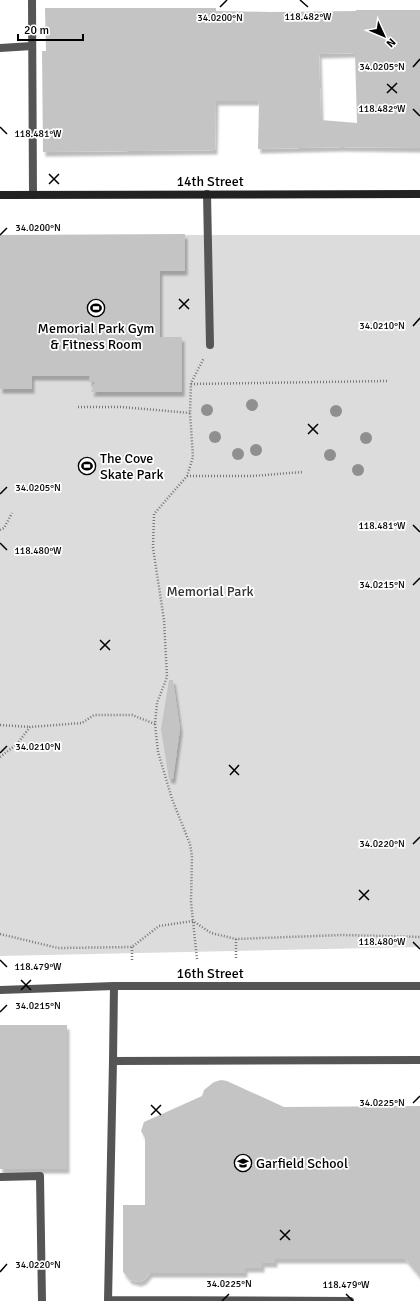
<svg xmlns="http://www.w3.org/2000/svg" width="420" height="1301" viewBox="0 0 420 1301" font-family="Signika,sans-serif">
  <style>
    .green { fill: #dcdcdc }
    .building { fill: #c4c4c4; fill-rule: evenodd; filter: url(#shadow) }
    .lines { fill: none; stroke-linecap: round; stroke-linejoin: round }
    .path { stroke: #777; stroke-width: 2.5; stroke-dasharray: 1 2; stroke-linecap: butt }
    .lane { stroke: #555; stroke-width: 8 }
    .street { stroke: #555; stroke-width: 8 }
    .secondary { stroke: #222; stroke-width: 8 }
    .tree { fill: #8f8f8f }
    .ticks { fill: none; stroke: #000; stroke-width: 1.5 }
    .labels { text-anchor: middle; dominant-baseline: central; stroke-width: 3.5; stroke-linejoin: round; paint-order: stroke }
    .street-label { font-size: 14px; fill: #000; stroke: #fff }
    .poi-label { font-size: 14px; fill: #000; stroke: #fff; text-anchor: start }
    .park-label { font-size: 14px; fill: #333; stroke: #fff }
    .ticks-label { font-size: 10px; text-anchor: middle; fill: #000; stroke: #fff; stroke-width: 3.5; stroke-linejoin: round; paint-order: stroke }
  </style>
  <defs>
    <filter id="shadow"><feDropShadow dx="2.5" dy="4.5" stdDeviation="1" flood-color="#0004"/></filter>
  </defs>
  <rect width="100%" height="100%" fill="#fff"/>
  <!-- green -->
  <path class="green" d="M 0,235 L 420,235 L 420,947 L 0,956 Z"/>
  <!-- building -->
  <path class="building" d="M 45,8 L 216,8 L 216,11 L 271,12 L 356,11 L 356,10 L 420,10 L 420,148 L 342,147 L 258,149 L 259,101 L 216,101 L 215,150 L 43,152 L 42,51 L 46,51 ZM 355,53 L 357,123 L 321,120 L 319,54 Z
    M 185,234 L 185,271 L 160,271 L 160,337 L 182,337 L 182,392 L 91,392 L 95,382 L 89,382 L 90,376 L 32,376 L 32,389 L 0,389 L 0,235 Z
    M 169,680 L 173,680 L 180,729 L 173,779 L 169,779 L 161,729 Z
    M 0,1025 L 67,1025 L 67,1169 L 0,1169 Z
    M 221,1080 L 227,1081 L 284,1107 L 420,1106 L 420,1277 L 405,1259 L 275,1259 L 275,1263 L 262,1263 L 262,1268 L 245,1268 L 245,1273 L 150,1273 L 144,1280 L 139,1282 L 130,1280 L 123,1272 L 123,1205 L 145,1205 L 145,1138 L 141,1131 L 144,1122 L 202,1096 L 204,1090 L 214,1082 Z"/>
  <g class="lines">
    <!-- path -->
    <path class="path" d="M 191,384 L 387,381
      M 78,407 L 122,407 L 190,413
      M 187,476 L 252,476 L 303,472
      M 0,530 L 4,528 L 12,513
      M 0,725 L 30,727
      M 0,757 L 17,744 L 30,727 L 82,723 L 94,715 L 132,715 L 155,724
      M 0,934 L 58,948 L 132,947 L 159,926 L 193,921 L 211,933 L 236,939 L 342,935 L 420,937
      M 132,947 L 132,960
      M 236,958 L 236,939
      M 197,959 L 191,902 L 192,856 L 190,844 L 172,799 L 158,752 L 155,724 L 157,703 L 167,677 L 164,620 L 153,548 L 154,514 L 187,476 L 193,457 L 190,413 L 191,383 L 204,358"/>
    <!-- lane -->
    <path class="lane" d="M 32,0 L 33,195
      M 0,48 L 32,46
      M 207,194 L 210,345
      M 113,1061 L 114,986
      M 0,1177 L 40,1176 L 42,1301
      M 108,1300 L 350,1301
      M 108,1301 L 113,1061 L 420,1060"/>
    <!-- street -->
    <path class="street" d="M 0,990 L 114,986 L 420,986"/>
    <!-- secondary -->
    <path class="secondary" d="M 0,195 L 420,194"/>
  </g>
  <!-- trees -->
  <g class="tree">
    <circle cx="252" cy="405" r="6"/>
    <circle cx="207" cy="410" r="6"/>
    <circle cx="336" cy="411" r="6"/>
    <circle cx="215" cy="437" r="6"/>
    <circle cx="366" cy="438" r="6"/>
    <circle cx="256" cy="450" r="6"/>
    <circle cx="238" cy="454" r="6"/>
    <circle cx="330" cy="455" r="6"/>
    <circle cx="358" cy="470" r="6"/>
  </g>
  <!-- ticks -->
  <path class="ticks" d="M 300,0 L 308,7M 220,7 L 227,0M 413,67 L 420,59M 387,84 L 397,93M 387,93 L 397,83M 413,109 L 420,116M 0,127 L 7,134M 49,174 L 59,184M 49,184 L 59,174M 0,235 L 7,228M 179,299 L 189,309M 179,309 L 189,299M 413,326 L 420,318M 308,424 L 318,434M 308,434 L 318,424M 0,494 L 7,487M 413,525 L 420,532M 0,543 L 7,550M 413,585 L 420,578M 100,640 L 110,650M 100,650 L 110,640M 0,753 L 7,746M 229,765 L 239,775M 230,775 L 239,765M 413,844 L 420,837M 359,890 L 369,900M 359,900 L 369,890M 413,942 L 420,949M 0,960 L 7,967M 21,980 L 31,990M 21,990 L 31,980M 0,1012 L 7,1005M 413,1103 L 420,1096M 151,1105 L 161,1115M 151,1115 L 161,1105M 280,1230 L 290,1240M 280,1240 L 290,1230M 0,1272 L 7,1264M 346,1294 L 353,1301M 222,1301 L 229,1294"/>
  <!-- icons -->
  <defs>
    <symbol id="stadium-ring" viewBox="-11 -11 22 22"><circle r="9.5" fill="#fff" stroke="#000" stroke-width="1.5"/><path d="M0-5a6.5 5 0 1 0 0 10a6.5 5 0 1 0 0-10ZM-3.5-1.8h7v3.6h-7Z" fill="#000"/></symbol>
    <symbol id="school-ring" viewBox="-11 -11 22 22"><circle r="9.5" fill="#fff" stroke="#000" stroke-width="1.5"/><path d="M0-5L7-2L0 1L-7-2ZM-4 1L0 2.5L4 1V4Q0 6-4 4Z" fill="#000"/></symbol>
  </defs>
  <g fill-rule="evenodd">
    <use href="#stadium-ring" x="86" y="298" width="20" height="20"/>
    <use href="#stadium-ring" x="77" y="456" width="20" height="20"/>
    <use href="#school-ring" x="233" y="1153" width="20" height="20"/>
  </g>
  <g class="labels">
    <!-- street labels -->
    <g class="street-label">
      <text x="210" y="181">14th Street</text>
      <text x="210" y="973">16th Street</text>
    </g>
    <!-- poi labels -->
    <g class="poi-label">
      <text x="96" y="328" text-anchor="middle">Memorial Park Gym<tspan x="96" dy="16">&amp; Fitness Room</tspan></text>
      <text x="100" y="458">The Cove<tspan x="100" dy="16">Skate Park</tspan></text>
      <text x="256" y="1163">Garfield School</text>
    </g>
    <!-- park labels -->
    <g class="park-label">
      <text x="210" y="591">Memorial Park</text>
    </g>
  </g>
  <g class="ticks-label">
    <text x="308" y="20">118.482°W</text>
    <text x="220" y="21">34.0200°N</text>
    <text x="382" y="70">34.0205°N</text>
    <text x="382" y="112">118.482°W</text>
    <text x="38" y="137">118.481°W</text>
    <text x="38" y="231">34.0200°N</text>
    <text x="382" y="329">34.0210°N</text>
    <text x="38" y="491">34.0205°N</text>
    <text x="382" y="529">118.481°W</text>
    <text x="38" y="554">118.480°W</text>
    <text x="382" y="588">34.0215°N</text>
    <text x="38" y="750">34.0210°N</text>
    <text x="382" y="847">34.0220°N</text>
    <text x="382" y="945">118.480°W</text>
    <text x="38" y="970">118.479°W</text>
    <text x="38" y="1009">34.0215°N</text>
    <text x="382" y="1106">34.0225°N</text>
    <text x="38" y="1268">34.0220°N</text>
    <text x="229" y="1287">34.0225°N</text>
    <text x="346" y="1288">118.479°W</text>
  </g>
  <!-- north arrow -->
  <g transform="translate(384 36) rotate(134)" stroke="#ffffff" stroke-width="3" paint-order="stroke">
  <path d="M0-3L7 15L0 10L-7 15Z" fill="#000000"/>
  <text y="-6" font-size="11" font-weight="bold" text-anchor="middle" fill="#000000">N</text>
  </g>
  <!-- scale -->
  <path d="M18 34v6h65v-6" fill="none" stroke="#000000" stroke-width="2"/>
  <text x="24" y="34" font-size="12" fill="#000000" stroke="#ffffff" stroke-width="3" paint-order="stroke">20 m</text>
</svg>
